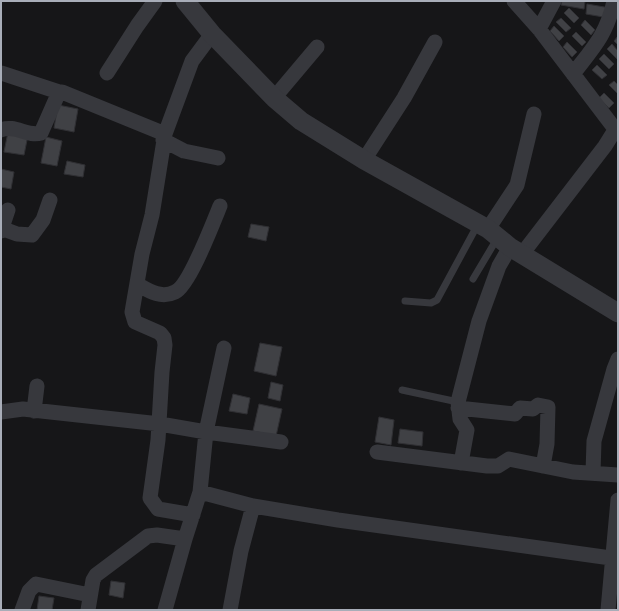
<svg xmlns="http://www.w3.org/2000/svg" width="619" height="611" viewBox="0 0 619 611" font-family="'Archivo Narrow',sans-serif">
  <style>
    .building { fill: #404145; stroke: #303034 }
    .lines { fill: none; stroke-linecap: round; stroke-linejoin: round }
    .service { stroke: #37383d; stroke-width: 7 }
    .minor { stroke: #37383d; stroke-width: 15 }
    .tertiary { stroke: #37383d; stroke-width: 19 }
  </style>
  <rect width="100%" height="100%" fill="#161618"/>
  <!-- building -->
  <path class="building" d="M 562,1 L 585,1 L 584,9 L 561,5 Z
    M 587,4 L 610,8 L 609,18 L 586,14 Z
    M 569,8 L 579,18 L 574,23 L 564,13 Z
    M 561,18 L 571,28 L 566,32 L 556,22 Z
    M 585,20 L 595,30 L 591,35 L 581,25 Z
    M 554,26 L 564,36 L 559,41 L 550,31 Z
    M 576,32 L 586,42 L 582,46 L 572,36 Z
    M 618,36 L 618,45 L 614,41 Z
    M 567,42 L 577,52 L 572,57 L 563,47 Z
    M 612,44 L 618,51 L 617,59 L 607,49 Z
    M 604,54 L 614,64 L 609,69 L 599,59 Z
    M 597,65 L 607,75 L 602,79 L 592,70 Z
    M 614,81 L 618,85 L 618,94 L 609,85 Z
    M 604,93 L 614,103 L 609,108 L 599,98 Z
    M 58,105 L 78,109 L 74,132 L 54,128 Z
    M 8,132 L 28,135 L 24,155 L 4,152 Z
    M 46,137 L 62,141 L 57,166 L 41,163 Z
    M 67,161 L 85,165 L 83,177 L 64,174 Z
    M 1,169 L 14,172 L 11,189 L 1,187 Z
    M 251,224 L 269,227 L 266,241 L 248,237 Z
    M 260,343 L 282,347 L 276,376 L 254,371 Z
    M 271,382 L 283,385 L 280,401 L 268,398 Z
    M 233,394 L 250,398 L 247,414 L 229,411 Z
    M 259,404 L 282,409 L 276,436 L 253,431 Z
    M 379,417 L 394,420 L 391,445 L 375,442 Z
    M 400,429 L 423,432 L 422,446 L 398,443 Z
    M 111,581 L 125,583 L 123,598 L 109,595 Z
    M 39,596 L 54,598 L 52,610 L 37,610 Z"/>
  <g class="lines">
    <!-- service -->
    <path class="service" d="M 473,279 L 498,237
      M 405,301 L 431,303 L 437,300 L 478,224
      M 402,390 L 458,402"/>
    <!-- minor -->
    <path class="minor" d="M 514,1 L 539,29 L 618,133
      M 539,29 L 554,1
      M 1,73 L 59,92
      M 107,73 L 137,26 L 155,1
      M 573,74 C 593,48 607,34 614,1
      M 274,98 L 317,47
      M 1,130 C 14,124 28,137 41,133 L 59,92 L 62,92 L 165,134
      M 163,140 L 184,151 L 218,158
      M 364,160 L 404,98 L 435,42
      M 1,228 L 17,234 L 32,235 L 43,220 L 50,200
      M 488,229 L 517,185 L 534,114
      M 1,231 L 8,210
      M 522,254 L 605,146 L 615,130
      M 137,284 C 149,291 161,299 175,292 C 189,286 213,223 220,206
      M 224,348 L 206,432 L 281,442
      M 458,408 L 515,414 L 520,408 L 533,409 L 538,405 L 548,407 L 547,444 L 543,466
      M 34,411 L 37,386
      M 1,412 L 23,409 L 160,424 L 206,432 L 200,492 L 185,539 L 157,535 L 148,536 L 96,575 L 93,580 L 88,610
      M 377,452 L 487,466 L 498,466 L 509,459 L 573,472 L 618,475
      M 461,463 L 467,430 L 460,419 L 458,402 L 479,321 L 499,266 L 510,247
      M 593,473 L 594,441 L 614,369 L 618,359
      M 200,492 L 253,506 L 338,520 L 618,559
      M 193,515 L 158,509 L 150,498 L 158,440 L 162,372 L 165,345 L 164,338 L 160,333 L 135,322 L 132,312 L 142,254 L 152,215 L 165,134 L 192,61 L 212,34
      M 22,610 L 29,591 L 36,584 L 90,595
      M 165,610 L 185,539
      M 230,610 L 241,551 L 253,506
      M 608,610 L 618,500"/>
    <!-- tertiary -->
    <path class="tertiary" d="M 185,1 L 212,34 L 274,98 L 301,121 L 364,160 L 488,229 L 510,247 L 618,313"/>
  </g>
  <!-- border -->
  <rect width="619" height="611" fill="none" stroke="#a8adb8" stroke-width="4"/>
</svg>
